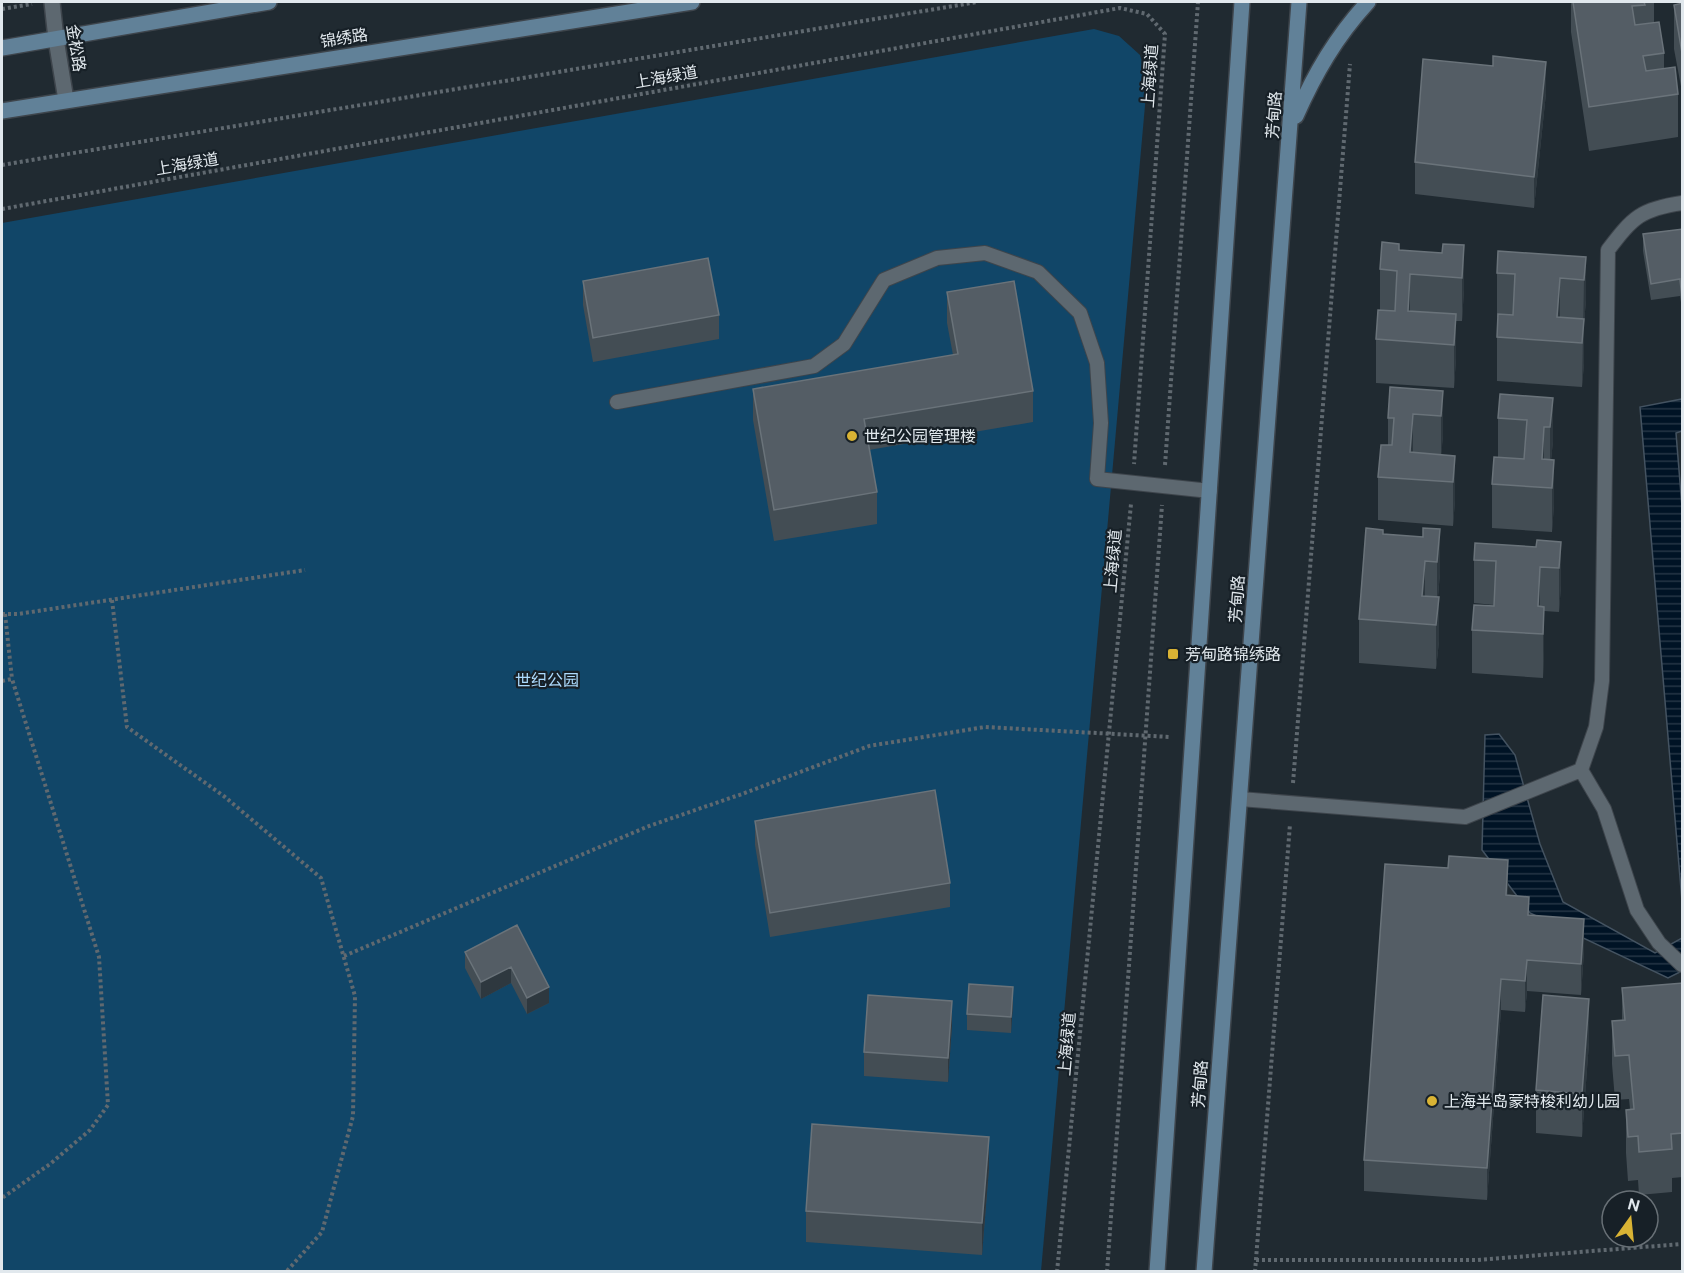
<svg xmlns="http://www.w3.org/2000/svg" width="1684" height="1273" viewBox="0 0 1684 1273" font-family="'DM Sans','Noto Sans SC',sans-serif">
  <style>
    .park { fill: #114668 }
    .water { fill: url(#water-rules); stroke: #445361; stroke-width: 1.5 }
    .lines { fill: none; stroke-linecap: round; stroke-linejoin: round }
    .lane-casing { stroke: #3e454c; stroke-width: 16 }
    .street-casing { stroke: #3e454c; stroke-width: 18 }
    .secondary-casing { stroke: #3e454c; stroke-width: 18 }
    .path { stroke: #606970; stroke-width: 4; stroke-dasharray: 3 3; stroke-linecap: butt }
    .lane { stroke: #5d6870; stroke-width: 14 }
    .street { stroke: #5d6870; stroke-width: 15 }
    .secondary { stroke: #618198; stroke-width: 15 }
    .wall { fill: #434d54 }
    .shaded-wall { fill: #2e383f }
    .building { fill: #545d65; stroke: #6a737a; stroke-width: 1.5 }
    .poi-dot { fill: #d9b334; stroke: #172027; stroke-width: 2 }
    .labels { text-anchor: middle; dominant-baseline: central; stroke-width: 4.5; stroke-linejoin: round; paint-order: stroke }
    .street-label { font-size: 16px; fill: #e1e8ed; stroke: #172027 }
    .poi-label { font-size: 16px; fill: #e1e8ed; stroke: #172027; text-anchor: start }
    .park-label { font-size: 16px; fill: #acdafd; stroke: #172027 }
  </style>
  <defs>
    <pattern id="water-rules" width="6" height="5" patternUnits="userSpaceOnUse" patternTransform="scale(1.5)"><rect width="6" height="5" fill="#001325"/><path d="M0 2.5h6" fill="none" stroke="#253545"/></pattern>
  </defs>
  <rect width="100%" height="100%" fill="#202a31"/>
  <!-- park -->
  <path class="park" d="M 1094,29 L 1119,36 L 1140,55 L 1147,83 L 1041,1271 L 2,1272 L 2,223 Z"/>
  <!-- water -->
  <path class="water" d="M 1682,399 L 1682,431 L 1676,433 L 1682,507 L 1682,901 L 1640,407 Z
    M 1499,734 L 1515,755 L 1540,844 L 1563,902 L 1655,953 L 1682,938 L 1682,971 L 1668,978 L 1530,913 L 1482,850 L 1485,735 Z"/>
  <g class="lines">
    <defs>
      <path id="lane" d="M 1682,203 C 1641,209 1633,217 1608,250 L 1602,681 L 1596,727 L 1581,770 L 1604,809 L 1637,910 L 1659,943 L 1682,965
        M 617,402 L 814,366 L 844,344 L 884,280 L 937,258 L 985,253 L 1038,272 L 1080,313 L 1097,363 L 1101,423 L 1097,479 L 1210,491
        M 1240,799 L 1465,817 L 1581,770"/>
      <path id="street" d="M 52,2 L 56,39 L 66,100"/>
      <path id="secondary" d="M 2,48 L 269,2
        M 2,111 L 692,2
        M 1296,116 C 1315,73 1336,37 1368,2
        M 1157,1272 L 1242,2
        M 1204,1272 L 1299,2"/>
    </defs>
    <!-- lane casing -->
    <use href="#lane" class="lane-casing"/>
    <!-- street casing -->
    <use href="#street" class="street-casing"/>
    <!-- secondary casing -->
    <use href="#secondary" class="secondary-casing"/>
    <!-- path -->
    <path class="path" d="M 2,9 L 32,4
      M 2,165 L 977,2
      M 2,209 L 1120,8 L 1147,14 L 1165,34 L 1134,464
      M 1165,465 L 1198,2
      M 112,600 L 127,727 L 225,797 L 321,878 L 355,996 L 353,1116 L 322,1232 L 286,1272
      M 2,614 L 18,614 L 305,570
      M 5,614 L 12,679
      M 2,681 L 12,679 L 99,957 L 108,1105 L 90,1130 L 50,1164 L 2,1198
      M 1293,783 L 1350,64
      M 344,956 L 649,826 L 742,794 L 869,746 L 985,727 L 1170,737
      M 1256,1260 L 1477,1260 L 1682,1244
      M 1057,1272 L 1131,504
      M 1107,1272 L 1162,505
      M 1255,1272 L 1290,824"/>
    <!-- lane -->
    <use href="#lane" class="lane"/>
    <!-- street -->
    <use href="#street" class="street"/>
    <!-- secondary -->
    <use href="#secondary" class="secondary"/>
  </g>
  <!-- wall -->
  <path class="wall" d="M 1571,2 L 1654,2 L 1654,22 L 1664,53 L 1664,68 L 1678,94 L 1678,137 L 1589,151 L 1571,32 Z
    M 1683,3 L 1683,97 L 1674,49 L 1674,5 Z
    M 1546,93 L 1534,208 L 1415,194 L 1415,162 Z
    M 1683,229 L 1683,315 L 1680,296 L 1651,300 L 1643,251 L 1643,234 Z
    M 1464,245 L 1464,289 L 1462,321 L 1456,321 L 1456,358 L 1454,388 L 1376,383 L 1376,339 L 1380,310 L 1380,269 L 1399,250 L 1442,253 Z
    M 1586,257 L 1586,300 L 1584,323 L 1584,363 L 1582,387 L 1497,381 L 1497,337 L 1498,317 L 1497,317 L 1497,273 Z
    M 583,281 L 719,315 L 719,339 L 593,362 L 583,305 Z
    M 947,292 L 1033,391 L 1033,422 L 869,450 L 877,492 L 877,524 L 774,541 L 753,420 L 753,389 L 953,355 L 947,323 Z
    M 1443,391 L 1443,435 L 1441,455 L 1455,456 L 1455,500 L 1453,526 L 1378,520 L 1378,477 L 1388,445 L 1388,418 Z
    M 1553,398 L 1553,441 L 1551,460 L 1554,504 L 1552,532 L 1492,528 L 1492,484 L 1498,457 L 1498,418 Z
    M 1681,400 L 1683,400 L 1683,455 L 1681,444 Z
    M 1440,529 L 1440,573 L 1438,597 L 1439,641 L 1436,669 L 1359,663 L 1359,619 L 1383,534 L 1423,537 Z
    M 1561,542 L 1561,585 L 1559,612 L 1544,611 L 1544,650 L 1543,678 L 1472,673 L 1472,630 L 1494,606 L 1494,605 L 1474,603 L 1474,560 Z
    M 755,821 L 950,883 L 950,907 L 770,937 L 755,845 Z
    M 1508,895 L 1529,915 L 1584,951 L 1581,995 L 1527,991 L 1525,1012 L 1501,1010 L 1487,1200 L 1364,1191 L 1364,1160 Z
    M 517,925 L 549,1003 L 527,1014 L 511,983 L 481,999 L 465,968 L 465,952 Z
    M 1683,983 L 1683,1177 L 1672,1178 L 1672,1192 L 1639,1195 L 1638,1180 L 1628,1181 L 1626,1153 L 1626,1110 L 1630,1109 L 1629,1099 L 1615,1100 L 1612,1064 L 1612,1021 L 1622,1020 L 1622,988 Z
    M 1013,1003 L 1011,1033 L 967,1030 L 967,1014 Z
    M 952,1025 L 948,1082 L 864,1076 L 864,1052 Z
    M 1589,1042 L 1582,1137 L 1536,1133 L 1536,1090 Z
    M 989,1168 L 982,1255 L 806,1242 L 806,1211 Z"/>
  <!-- shaded-wall -->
  <path class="shaded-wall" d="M 1546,62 L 1546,93 L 1534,208 L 1534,177 Z
    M 1464,245 L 1464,289 L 1462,321 L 1462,278 Z
    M 1586,257 L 1586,300 L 1584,323 L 1584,363 L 1582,387 L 1584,280 Z
    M 1410,274 L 1410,318 L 1408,311 Z
    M 1560,278 L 1560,321 L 1557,317 Z
    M 1456,314 L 1456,358 L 1454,388 L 1454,345 Z
    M 1443,391 L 1443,435 L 1441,460 L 1441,416 Z
    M 1553,398 L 1553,441 L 1550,471 L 1550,427 Z
    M 1413,414 L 1413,458 L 1410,452 Z
    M 1544,427 L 1544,471 L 1542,459 Z
    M 1455,456 L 1455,500 L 1453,526 L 1453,482 Z
    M 1554,460 L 1554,504 L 1552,532 L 1552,488 Z
    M 1440,529 L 1440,573 L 1437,606 L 1437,562 Z
    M 1561,542 L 1561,585 L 1559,612 L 1559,568 Z
    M 1425,561 L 1425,605 L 1422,596 Z
    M 1540,567 L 1540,611 L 1538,606 Z
    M 1439,597 L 1439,641 L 1436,669 L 1436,625 Z
    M 1544,607 L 1544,650 L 1543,678 L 1543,634 Z
    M 1508,860 L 1508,891 L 1506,927 L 1506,895 Z
    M 1584,919 L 1584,951 L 1581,995 L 1581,964 Z
    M 1527,960 L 1527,991 L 1525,1012 L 1525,981 Z
    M 511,967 L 511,983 L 481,999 L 481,982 Z
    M 1501,979 L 1501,1010 L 1487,1200 L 1487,1168 Z
    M 549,987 L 549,1003 L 527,1014 L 527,998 Z
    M 1013,987 L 1013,1003 L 1011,1033 L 1011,1017 Z
    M 1589,999 L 1589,1042 L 1582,1137 L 1582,1094 Z
    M 952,1001 L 952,1025 L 948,1082 L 948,1058 Z
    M 989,1137 L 989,1168 L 982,1255 L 982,1223 Z"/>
  <!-- building -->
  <path class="building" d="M 1573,2 L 1644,2 L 1645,5 L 1632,6 L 1635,25 L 1659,22 L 1664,53 L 1643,56 L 1646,71 L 1675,67 L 1678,94 L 1589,107 Z
    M 1683,3 L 1683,53 L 1682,53 L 1674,5 Z
    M 1493,56 L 1546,62 L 1534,177 L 1415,162 L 1423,59 L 1493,66 Z
    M 1683,229 L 1683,299 L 1682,299 L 1680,279 L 1651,284 L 1643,234 Z
    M 1382,242 L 1399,244 L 1399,250 L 1442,253 L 1443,244 L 1464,245 L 1462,278 L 1410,274 L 1408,311 L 1456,314 L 1454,345 L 1376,339 L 1378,310 L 1395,311 L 1397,271 L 1380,269 Z
    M 1498,251 L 1586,257 L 1584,280 L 1560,278 L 1557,317 L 1584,319 L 1582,343 L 1497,337 L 1498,314 L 1513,315 L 1515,274 L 1497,273 Z
    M 708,258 L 719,315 L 593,338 L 583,281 Z
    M 1014,281 L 1033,391 L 864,419 L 877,492 L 774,510 L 753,389 L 958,354 L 947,292 Z
    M 1390,387 L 1443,391 L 1441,416 L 1413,414 L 1410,452 L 1455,456 L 1453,482 L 1378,477 L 1381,445 L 1392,445 L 1394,418 L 1388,418 Z
    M 1500,394 L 1553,398 L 1550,427 L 1544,427 L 1542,459 L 1554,460 L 1552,488 L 1492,484 L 1494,457 L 1524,459 L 1527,420 L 1498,418 Z
    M 1366,528 L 1383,530 L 1383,534 L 1423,537 L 1423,528 L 1440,529 L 1437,562 L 1425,561 L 1422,596 L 1439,597 L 1436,625 L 1359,619 Z
    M 1537,540 L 1561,542 L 1559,568 L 1540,567 L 1538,606 L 1544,607 L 1543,634 L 1472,630 L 1474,605 L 1494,606 L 1496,561 L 1474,560 L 1475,543 L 1536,547 Z
    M 935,790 L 950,883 L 770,913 L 755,821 Z
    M 1449,856 L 1508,860 L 1506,895 L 1529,897 L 1528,915 L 1584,919 L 1581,964 L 1527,960 L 1525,981 L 1501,979 L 1487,1168 L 1364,1160 L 1385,864 L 1448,868 Z
    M 517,925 L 549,987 L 527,998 L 511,967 L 481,982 L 465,952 Z
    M 1683,983 L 1683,1133 L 1671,1134 L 1672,1149 L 1639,1152 L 1638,1136 L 1628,1137 L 1626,1110 L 1634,1109 L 1629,1055 L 1615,1056 L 1612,1021 L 1625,1020 L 1622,988 Z
    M 969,984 L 1013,987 L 1011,1017 L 967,1014 Z
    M 868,995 L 952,1001 L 948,1058 L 864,1052 Z
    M 1543,995 L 1589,999 L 1582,1094 L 1536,1090 Z
    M 812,1124 L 989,1137 L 982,1223 L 806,1211 Z"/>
  <!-- markers -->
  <g class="poi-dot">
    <circle cx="852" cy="436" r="6"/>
    <rect x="1167" y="648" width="12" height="12" rx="3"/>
    <circle cx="1432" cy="1101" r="6"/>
  </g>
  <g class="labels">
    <!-- street labels -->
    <g class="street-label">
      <text transform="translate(344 38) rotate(-9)">锦绣路</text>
      <text transform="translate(76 48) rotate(81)">金松路</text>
      <text transform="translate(1150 76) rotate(-86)">上海绿道</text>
      <text transform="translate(666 77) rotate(-10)">上海绿道</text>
      <text transform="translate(1274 115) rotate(-86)">芳甸路</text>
      <text transform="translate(187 164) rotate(-10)">上海绿道</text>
      <text transform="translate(1113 561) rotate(-85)">上海绿道</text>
      <text transform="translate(1237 599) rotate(-86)">芳甸路</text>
      <text transform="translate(1067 1044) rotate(-85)">上海绿道</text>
      <text transform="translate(1200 1084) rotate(-86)">芳甸路</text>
    </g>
    <!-- poi labels -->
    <g class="poi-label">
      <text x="864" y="436">世纪公园管理楼</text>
      <text x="1185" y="654">芳甸路锦绣路</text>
      <text x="1444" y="1101">上海半岛蒙特梭利幼儿园</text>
    </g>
    <!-- park labels -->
    <g class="park-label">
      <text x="547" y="680">世纪公园</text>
    </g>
  </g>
  <!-- border -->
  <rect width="1684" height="1273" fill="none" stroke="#e1e8ed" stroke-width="6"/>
  <!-- north arrow -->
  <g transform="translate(1630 1219) rotate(15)"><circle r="28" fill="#172027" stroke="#687076" stroke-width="1.5"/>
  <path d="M0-4.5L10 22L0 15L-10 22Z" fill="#d9b334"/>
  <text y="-9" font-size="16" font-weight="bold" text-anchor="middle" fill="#e1e8ed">N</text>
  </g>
</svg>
